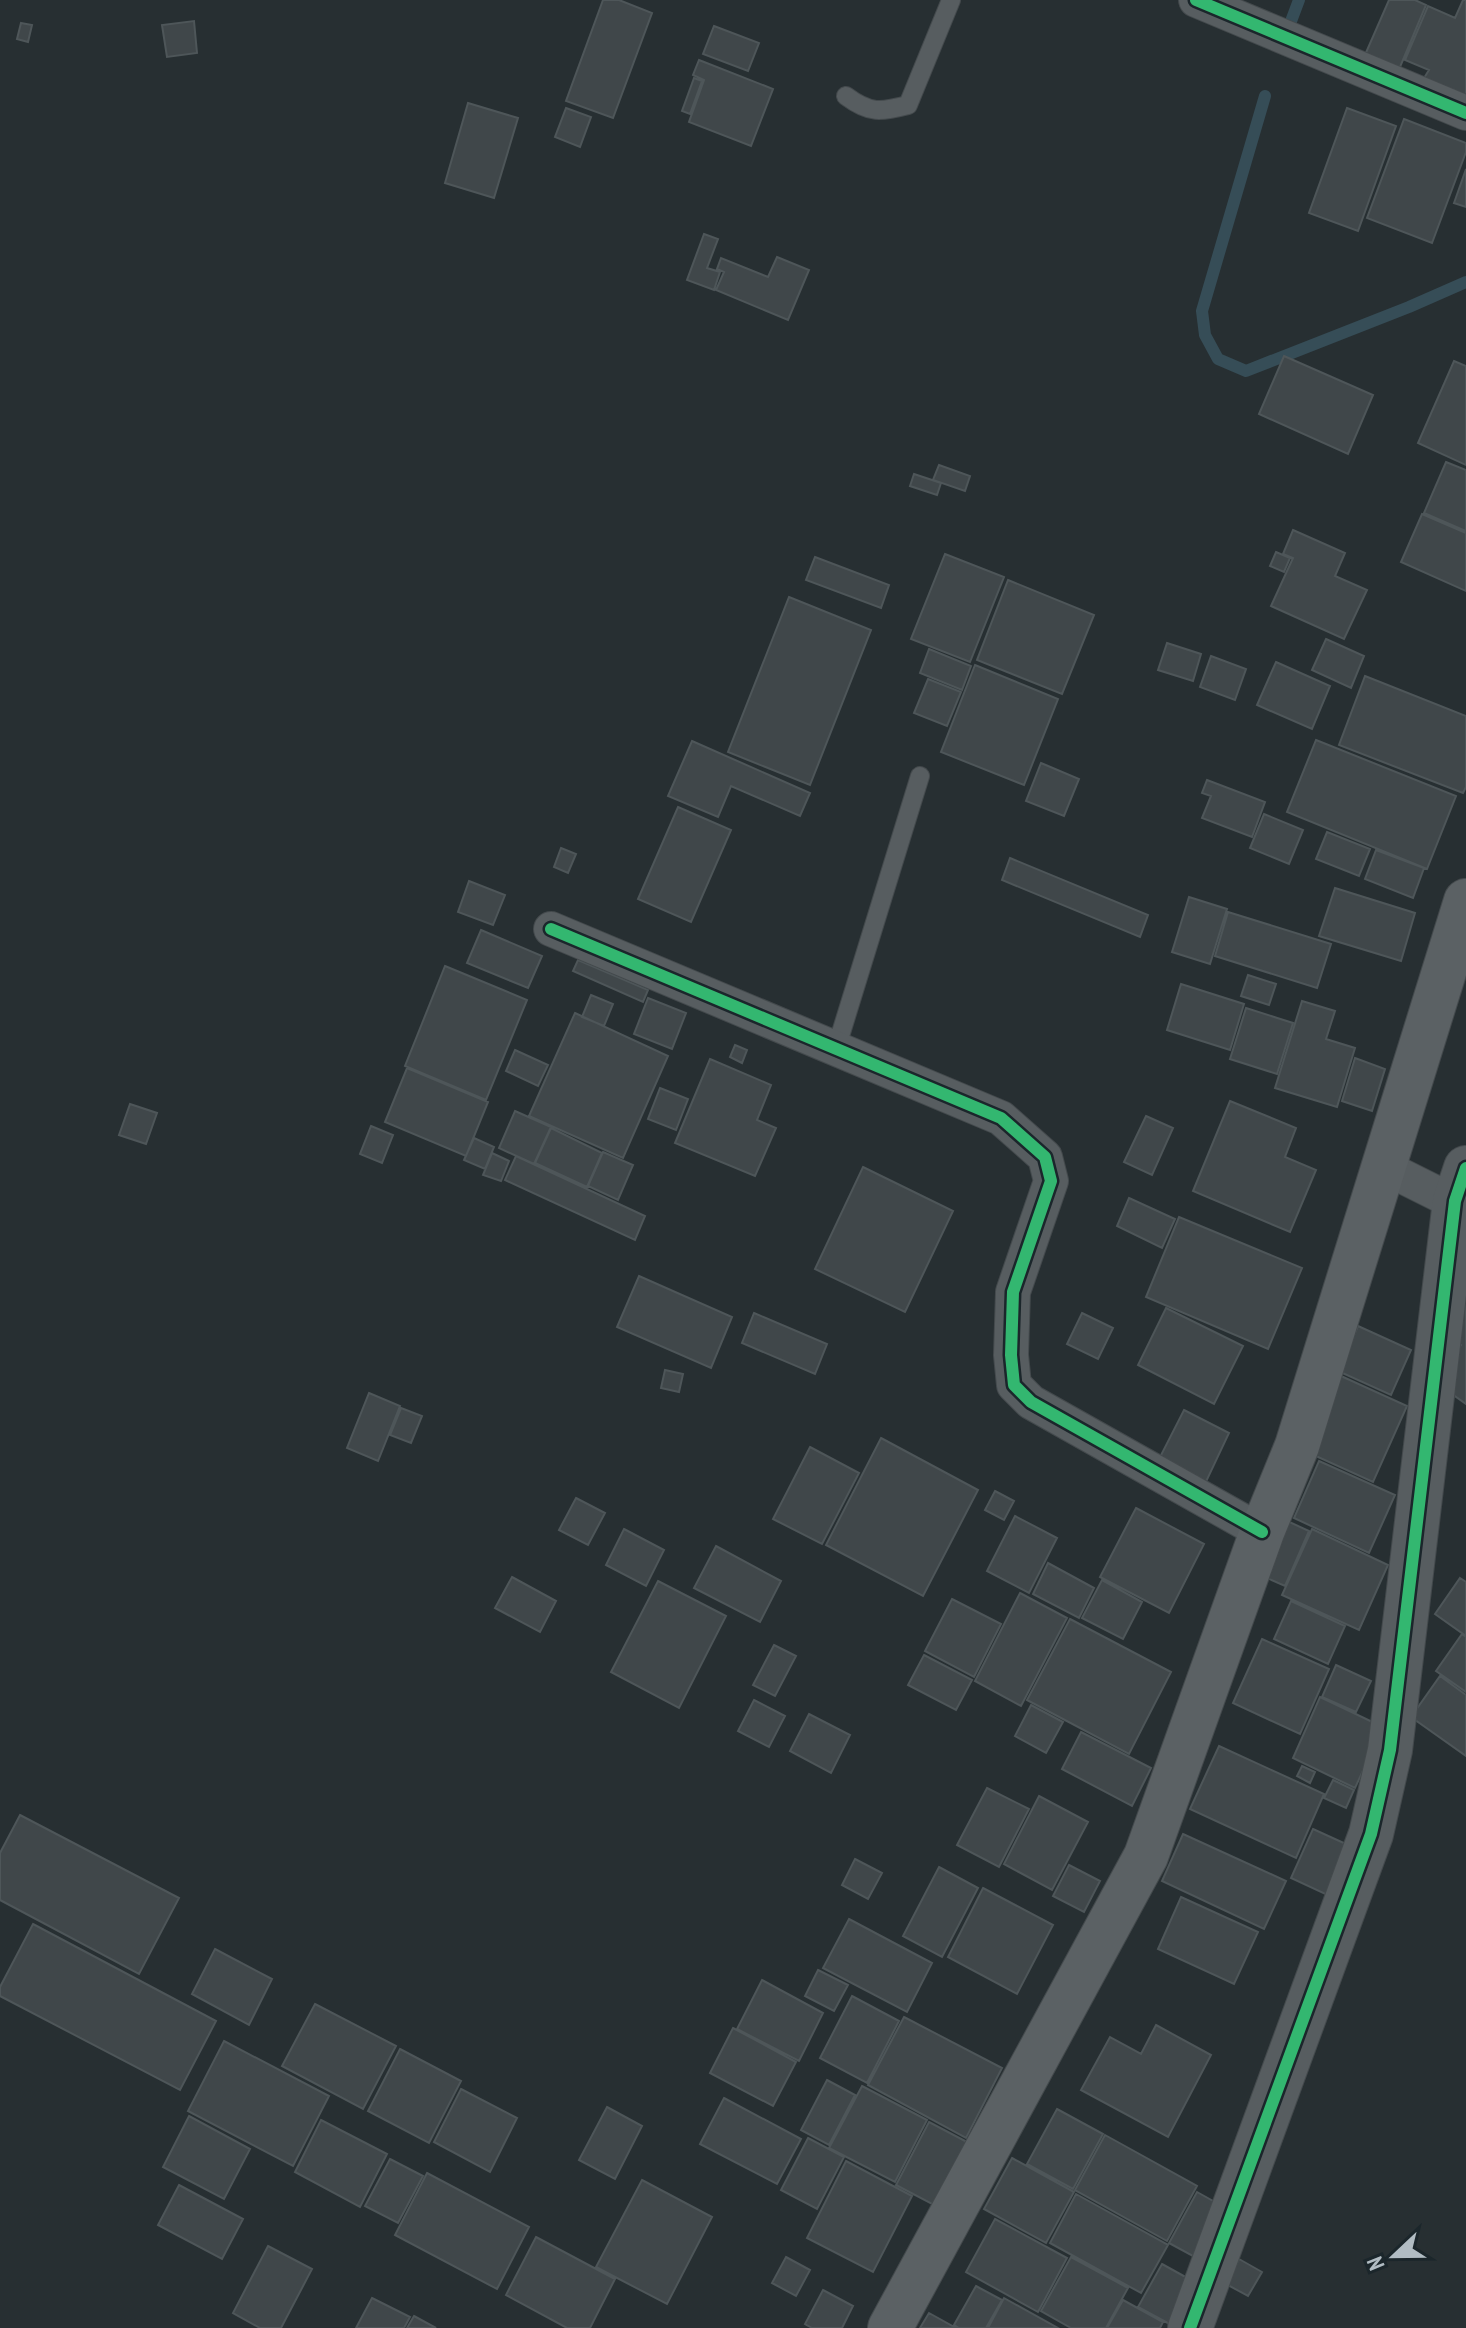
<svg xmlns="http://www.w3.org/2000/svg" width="1466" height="2328" viewBox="0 0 1466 2328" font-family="'PT Sans Narrow',sans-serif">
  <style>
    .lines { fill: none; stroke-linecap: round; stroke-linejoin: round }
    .stream { stroke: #364d57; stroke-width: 12 }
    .building { fill: #40474a; stroke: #4e5659; stroke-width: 2 }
    .service-casing { stroke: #444a4d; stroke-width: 20 }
    .minor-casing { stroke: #444a4d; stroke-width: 36 }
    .tertiary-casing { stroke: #444a4d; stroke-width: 46 }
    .secondary-casing { stroke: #444a4d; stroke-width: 46 }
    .service { stroke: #575d60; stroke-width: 18 }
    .minor { stroke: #575d60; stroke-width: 34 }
    .tertiary { stroke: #575d60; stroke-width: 44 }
    .secondary { stroke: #5b6164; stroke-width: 44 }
    .cycleway-casing { stroke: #1b262b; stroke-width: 17 }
    .cycleway { stroke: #33b770; stroke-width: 12 }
  </style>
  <rect width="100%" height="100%" fill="#272f32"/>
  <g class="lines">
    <!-- stream -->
    <path class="stream" d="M 1290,24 L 1299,0
      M 1265,96 L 1202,311 L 1205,335 L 1218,359 L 1246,371 L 1409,307 L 1466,282"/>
  </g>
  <!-- building -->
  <path class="building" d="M 603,0 L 619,0 L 652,13 L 613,118 L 566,101 Z
    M 1389,0 L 1415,0 L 1426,5 L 1395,79 L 1361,64 Z
    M 1463,0 L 1466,0 L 1466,97 L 1424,78 L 1429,70 L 1405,60 L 1428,6 L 1455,18 Z
    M 194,21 L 197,53 L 167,57 L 162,25 Z
    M 21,23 L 32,25 L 28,42 L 17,39 Z
    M 714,26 L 759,43 L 748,71 L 703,54 Z
    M 699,60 L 773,89 L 751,146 L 689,122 L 704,80 L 693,75 Z
    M 694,78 L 702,81 L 690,114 L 682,111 Z
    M 468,103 L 518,118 L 494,198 L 445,183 Z
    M 566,108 L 591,117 L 580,147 L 555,137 Z
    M 1347,108 L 1396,126 L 1358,231 L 1309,213 Z
    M 1404,119 L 1466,143 L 1466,152 L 1432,243 L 1367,218 Z
    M 1466,169 L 1466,207 L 1454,203 Z
    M 704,234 L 718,239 L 707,268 L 720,272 L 714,290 L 687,280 Z
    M 777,257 L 809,270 L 788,320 L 716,290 L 724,272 L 717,269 L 721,258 L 768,277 Z
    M 1284,356 L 1373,395 L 1348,454 L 1259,414 Z
    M 1454,361 L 1466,366 L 1466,465 L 1418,443 Z
    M 1446,462 L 1466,470 L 1466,531 L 1424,513 Z
    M 939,465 L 970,476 L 965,491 L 933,480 Z
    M 914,474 L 941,483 L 937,495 L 910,486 Z
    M 1422,514 L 1466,533 L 1466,591 L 1401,562 Z
    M 1293,530 L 1345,553 L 1335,576 L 1367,590 L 1344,639 L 1271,606 L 1293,558 L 1283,554 Z
    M 1276,552 L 1290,558 L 1284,572 L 1270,566 Z
    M 945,554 L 1004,577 L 970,662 L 911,639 Z
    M 815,557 L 889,585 L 881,608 L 806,580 Z
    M 1008,580 L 1094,615 L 1062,694 L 977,660 Z
    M 789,597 L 871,630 L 810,785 L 728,752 Z
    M 1326,639 L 1364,656 L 1351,688 L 1312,670 Z
    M 1167,643 L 1201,654 L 1193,681 L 1158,670 Z
    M 929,649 L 971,666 L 962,690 L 920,673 Z
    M 1211,656 L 1246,669 L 1235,700 L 1200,687 Z
    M 1276,662 L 1330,686 L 1312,729 L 1257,705 Z
    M 975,665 L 1058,699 L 1024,785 L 941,752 Z
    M 1365,676 L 1466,716 L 1466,787 L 1463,793 L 1339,745 Z
    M 928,679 L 961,692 L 947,726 L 914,713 Z
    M 1316,740 L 1456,796 L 1427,869 L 1287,812 Z
    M 692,741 L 810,793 L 800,816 L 731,786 L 718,817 L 668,796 Z
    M 1041,763 L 1079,779 L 1064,816 L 1026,801 Z
    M 1207,780 L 1265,802 L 1252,837 L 1202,818 L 1211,796 L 1202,793 Z
    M 678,807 L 731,830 L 691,922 L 638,899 Z
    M 1264,814 L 1303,830 L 1289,864 L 1250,848 Z
    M 1327,832 L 1370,849 L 1359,876 L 1316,859 Z
    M 561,848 L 576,854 L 568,873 L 554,867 Z
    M 1376,850 L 1424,868 L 1413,898 L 1365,879 Z
    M 1010,858 L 1148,915 L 1140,937 L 1002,880 Z
    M 469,881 L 505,895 L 493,925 L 458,912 Z
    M 1335,888 L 1415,913 L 1401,961 L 1319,936 Z
    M 1189,897 L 1227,909 L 1210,964 L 1172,952 Z
    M 1228,912 L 1331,944 L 1317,988 L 1215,956 Z
    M 481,930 L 542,956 L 528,988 L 467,963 Z
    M 578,960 L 648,990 L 643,1002 L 573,971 Z
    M 445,966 L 527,1000 L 486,1100 L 405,1066 Z
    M 1248,975 L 1276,984 L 1269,1005 L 1241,996 Z
    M 1181,984 L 1244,1004 L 1230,1050 L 1167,1030 Z
    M 591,995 L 613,1004 L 604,1026 L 582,1017 Z
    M 648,998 L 686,1013 L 672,1049 L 634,1034 Z
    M 1302,1001 L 1335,1011 L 1326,1039 L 1355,1048 L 1337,1107 L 1275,1088 Z
    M 1246,1008 L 1293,1023 L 1277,1074 L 1230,1059 Z
    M 575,1013 L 668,1056 L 623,1158 L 529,1116 Z
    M 735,1045 L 747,1050 L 742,1063 L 730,1057 Z
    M 515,1050 L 548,1065 L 538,1086 L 506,1071 Z
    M 1355,1058 L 1385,1069 L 1372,1111 L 1342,1101 Z
    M 710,1059 L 771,1085 L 757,1120 L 776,1128 L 755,1176 L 675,1143 Z
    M 407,1068 L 488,1102 L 466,1156 L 385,1122 Z
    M 660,1088 L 688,1099 L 676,1130 L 648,1119 Z
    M 1230,1101 L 1296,1128 L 1285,1157 L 1316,1170 L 1290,1232 L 1193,1191 Z
    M 130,1104 L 157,1113 L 146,1144 L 119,1135 Z
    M 515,1111 L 551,1127 L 534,1164 L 499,1148 Z
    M 1146,1116 L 1173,1128 L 1152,1175 L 1124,1162 Z
    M 371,1126 L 393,1135 L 382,1163 L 360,1154 Z
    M 551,1128 L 602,1153 L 587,1187 L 535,1163 Z
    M 474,1138 L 494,1147 L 485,1169 L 464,1160 Z
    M 603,1152 L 633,1165 L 618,1200 L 588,1186 Z
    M 492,1153 L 509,1161 L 501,1181 L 483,1175 Z
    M 516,1156 L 645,1216 L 635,1240 L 505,1180 Z
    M 863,1167 L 953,1211 L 905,1312 L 815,1269 Z
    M 1129,1198 L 1175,1219 L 1162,1248 L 1117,1226 Z
    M 1179,1217 L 1302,1268 L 1268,1349 L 1146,1297 Z
    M 639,1276 L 732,1317 L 711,1368 L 617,1327 Z
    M 1466,1298 L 1466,1404 L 1435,1382 L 1461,1345 L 1442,1331 Z
    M 1166,1308 L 1243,1346 L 1214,1404 L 1138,1365 Z
    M 754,1313 L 827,1344 L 815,1374 L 742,1343 Z
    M 1082,1313 L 1113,1328 L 1098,1359 L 1067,1344 Z
    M 1358,1326 L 1411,1350 L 1391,1395 L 1338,1371 Z
    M 665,1370 L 683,1374 L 679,1392 L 661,1388 Z
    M 1341,1376 L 1407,1406 L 1373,1482 L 1307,1452 Z
    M 369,1393 L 400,1406 L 378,1461 L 347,1448 Z
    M 401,1408 L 422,1416 L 411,1443 L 390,1435 Z
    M 1184,1410 L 1229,1433 L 1204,1486 L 1157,1463 Z
    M 881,1438 L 978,1490 L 923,1596 L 826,1545 Z
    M 810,1447 L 859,1473 L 822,1544 L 773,1519 Z
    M 1319,1461 L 1395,1495 L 1369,1553 L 1294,1518 Z
    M 995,1491 L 1014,1501 L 1004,1520 L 985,1510 Z
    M 576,1498 L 605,1513 L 588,1545 L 559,1530 Z
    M 1136,1508 L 1204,1544 L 1169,1613 L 1100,1577 Z
    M 1015,1516 L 1057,1538 L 1029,1593 L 987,1571 Z
    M 1285,1520 L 1309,1531 L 1285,1586 L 1260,1575 Z
    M 624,1529 L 664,1550 L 646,1586 L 606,1565 Z
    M 1312,1529 L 1388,1565 L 1359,1630 L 1282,1595 Z
    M 716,1546 L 781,1581 L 760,1622 L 694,1588 Z
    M 1048,1563 L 1094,1588 L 1079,1618 L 1033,1594 Z
    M 512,1577 L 556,1601 L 540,1632 L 495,1608 Z
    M 1460,1578 L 1466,1582 L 1466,1636 L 1435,1614 Z
    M 1102,1580 L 1142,1602 L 1123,1639 L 1082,1618 Z
    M 658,1581 L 726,1616 L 679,1708 L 611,1672 Z
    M 1020,1593 L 1067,1618 L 1021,1706 L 975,1681 Z
    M 952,1599 L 1001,1624 L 974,1677 L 925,1651 Z
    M 1291,1601 L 1345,1626 L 1328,1664 L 1274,1639 Z
    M 1070,1619 L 1171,1672 L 1129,1754 L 1027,1700 Z
    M 1462,1634 L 1466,1637 L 1466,1692 L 1436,1671 Z
    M 1262,1639 L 1329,1669 L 1300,1734 L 1233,1703 Z
    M 774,1645 L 796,1656 L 775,1696 L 753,1685 Z
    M 924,1655 L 972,1680 L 956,1710 L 908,1685 Z
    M 1336,1665 L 1371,1681 L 1356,1712 L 1322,1697 Z
    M 1440,1676 L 1466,1695 L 1466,1756 L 1411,1717 Z
    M 1320,1697 L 1383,1727 L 1355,1788 L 1293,1758 Z
    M 754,1700 L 785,1716 L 769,1747 L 738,1731 Z
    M 1031,1705 L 1063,1722 L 1046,1753 L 1015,1736 Z
    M 809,1714 L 850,1735 L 831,1773 L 790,1751 Z
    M 1081,1732 L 1151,1768 L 1132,1806 L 1062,1769 Z
    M 1219,1746 L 1324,1794 L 1296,1858 L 1190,1809 Z
    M 1302,1766 L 1315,1772 L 1310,1783 L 1297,1776 Z
    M 1333,1780 L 1354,1790 L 1346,1808 L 1324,1798 Z
    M 987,1788 L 1029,1809 L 999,1867 L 957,1845 Z
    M 1039,1796 L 1088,1822 L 1052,1890 L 1004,1864 Z
    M 20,1815 L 179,1898 L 139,1974 L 0,1900 L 0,1853 Z
    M 1313,1829 L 1357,1849 L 1334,1898 L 1291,1878 Z
    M 1183,1834 L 1286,1881 L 1264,1929 L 1162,1881 Z
    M 855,1859 L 882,1873 L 868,1899 L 842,1885 Z
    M 1069,1865 L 1100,1881 L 1084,1912 L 1053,1896 Z
    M 939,1867 L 978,1888 L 942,1957 L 903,1936 Z
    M 983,1888 L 1053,1925 L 1017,1994 L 948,1957 Z
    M 1181,1897 L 1258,1932 L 1234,1984 L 1158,1949 Z
    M 849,1919 L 932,1963 L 907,2012 L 823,1968 Z
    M 33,1924 L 216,2021 L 180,2090 L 0,1996 L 0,1987 Z
    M 215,1949 L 272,1979 L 249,2025 L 192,1994 Z
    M 818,1970 L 848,1985 L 834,2011 L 805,1996 Z
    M 762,1980 L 823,2013 L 799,2061 L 737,2029 Z
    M 852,1996 L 899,2021 L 867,2083 L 820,2058 Z
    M 315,2004 L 396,2046 L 363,2109 L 282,2066 Z
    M 904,2017 L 1002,2068 L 966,2138 L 868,2085 Z
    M 1156,2025 L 1211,2055 L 1168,2137 L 1081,2090 L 1110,2037 L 1141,2054 Z
    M 733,2028 L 796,2062 L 773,2106 L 710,2073 Z
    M 224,2041 L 329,2096 L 293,2166 L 188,2111 Z
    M 400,2049 L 461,2081 L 429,2143 L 368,2111 Z
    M 827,2080 L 855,2095 L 829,2145 L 801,2130 Z
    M 862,2086 L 927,2120 L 895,2182 L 829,2148 Z
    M 461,2089 L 517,2118 L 490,2172 L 434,2142 Z
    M 724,2098 L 801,2139 L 777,2184 L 700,2144 Z
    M 607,2107 L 642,2126 L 615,2179 L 579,2160 Z
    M 1057,2109 L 1103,2134 L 1073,2189 L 1027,2164 Z
    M 189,2116 L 250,2149 L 224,2199 L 163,2167 Z
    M 321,2120 L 387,2154 L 360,2207 L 295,2172 Z
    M 929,2122 L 967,2142 L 934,2205 L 896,2185 Z
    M 1105,2135 L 1197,2186 L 1167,2241 L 1075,2190 Z
    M 808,2138 L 844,2157 L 817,2209 L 781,2190 Z
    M 1012,2158 L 1074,2192 L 1046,2243 L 984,2209 Z
    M 390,2159 L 423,2176 L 398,2223 L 365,2206 Z
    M 846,2161 L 912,2196 L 873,2272 L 807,2238 Z
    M 427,2173 L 529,2227 L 497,2289 L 395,2235 Z
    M 642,2180 L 712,2217 L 667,2304 L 596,2267 Z
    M 179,2185 L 243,2219 L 222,2259 L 158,2225 Z
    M 1197,2192 L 1229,2210 L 1202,2261 L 1169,2243 Z
    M 1076,2194 L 1168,2245 L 1141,2293 L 1050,2243 Z
    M 995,2219 L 1067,2258 L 1038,2312 L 966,2272 Z
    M 536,2237 L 615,2279 L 590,2328 L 567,2328 L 506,2295 Z
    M 268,2246 L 312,2269 L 281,2328 L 260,2328 L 233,2313 Z
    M 786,2257 L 810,2270 L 796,2296 L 772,2283 Z
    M 1071,2257 L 1128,2288 L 1106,2328 L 1071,2328 L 1041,2311 Z
    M 1239,2259 L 1262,2272 L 1248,2296 L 1226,2284 Z
    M 1162,2264 L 1200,2285 L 1177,2328 L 1138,2307 Z
    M 976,2286 L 1002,2300 L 986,2328 L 959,2328 L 954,2325 Z
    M 823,2290 L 853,2306 L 842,2328 L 812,2328 L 805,2324 Z
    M 372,2298 L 410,2317 L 404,2328 L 356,2328 Z
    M 1004,2298 L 1058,2328 L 988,2328 Z
    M 1123,2300 L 1163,2322 L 1160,2328 L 1107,2328 Z
    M 929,2313 L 956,2328 L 920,2328 Z
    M 414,2316 L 436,2328 L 407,2328 Z"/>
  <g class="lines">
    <defs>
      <path id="service" d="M 846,96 C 870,114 881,112 908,105 L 951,0
        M 836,1049 L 920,776"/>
      <path id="minor" d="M 1196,0 L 1466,113
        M 551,929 L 1001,1118 L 1045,1157 L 1051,1181 L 1013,1292 L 1011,1355 L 1014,1385 L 1031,1402 L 1262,1532
        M 1384,1167 L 1466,1208"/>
      <path id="tertiary" d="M 1190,2328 L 1371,1834 L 1390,1750 L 1455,1201 L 1466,1168"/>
      <path id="secondary" d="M 890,2328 L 1146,1856 L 1262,1532 L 1297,1446 L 1466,901"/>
    </defs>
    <!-- service casing -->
    <use href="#service" class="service-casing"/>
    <!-- minor casing -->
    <use href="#minor" class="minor-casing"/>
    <!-- tertiary casing -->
    <use href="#tertiary" class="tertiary-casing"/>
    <!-- secondary casing -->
    <use href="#secondary" class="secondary-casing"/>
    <!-- service -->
    <use href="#service" class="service"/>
    <!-- minor -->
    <use href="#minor" class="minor"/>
    <!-- tertiary -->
    <use href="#tertiary" class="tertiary"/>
    <!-- secondary -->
    <use href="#secondary" class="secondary"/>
    <defs>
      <path id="cycleway" d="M 1196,0 L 1466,113
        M 551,929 L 1001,1118 L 1045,1157 L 1051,1181 L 1013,1292 L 1011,1355 L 1014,1385 L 1031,1402 L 1262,1532
        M 1190,2328 L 1371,1834 L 1390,1750 L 1455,1201 L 1466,1168"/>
    </defs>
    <!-- cycleway casing -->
    <use href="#cycleway" class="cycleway-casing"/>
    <!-- cycleway -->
    <use href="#cycleway" class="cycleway"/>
  </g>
  <!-- north arrow -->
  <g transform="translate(1394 2256) rotate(248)" stroke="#1b262b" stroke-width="6" paint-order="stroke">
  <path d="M0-6L14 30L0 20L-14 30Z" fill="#b1bcc3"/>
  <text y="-12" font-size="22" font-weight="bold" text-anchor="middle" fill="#b1bcc3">N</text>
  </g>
</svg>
